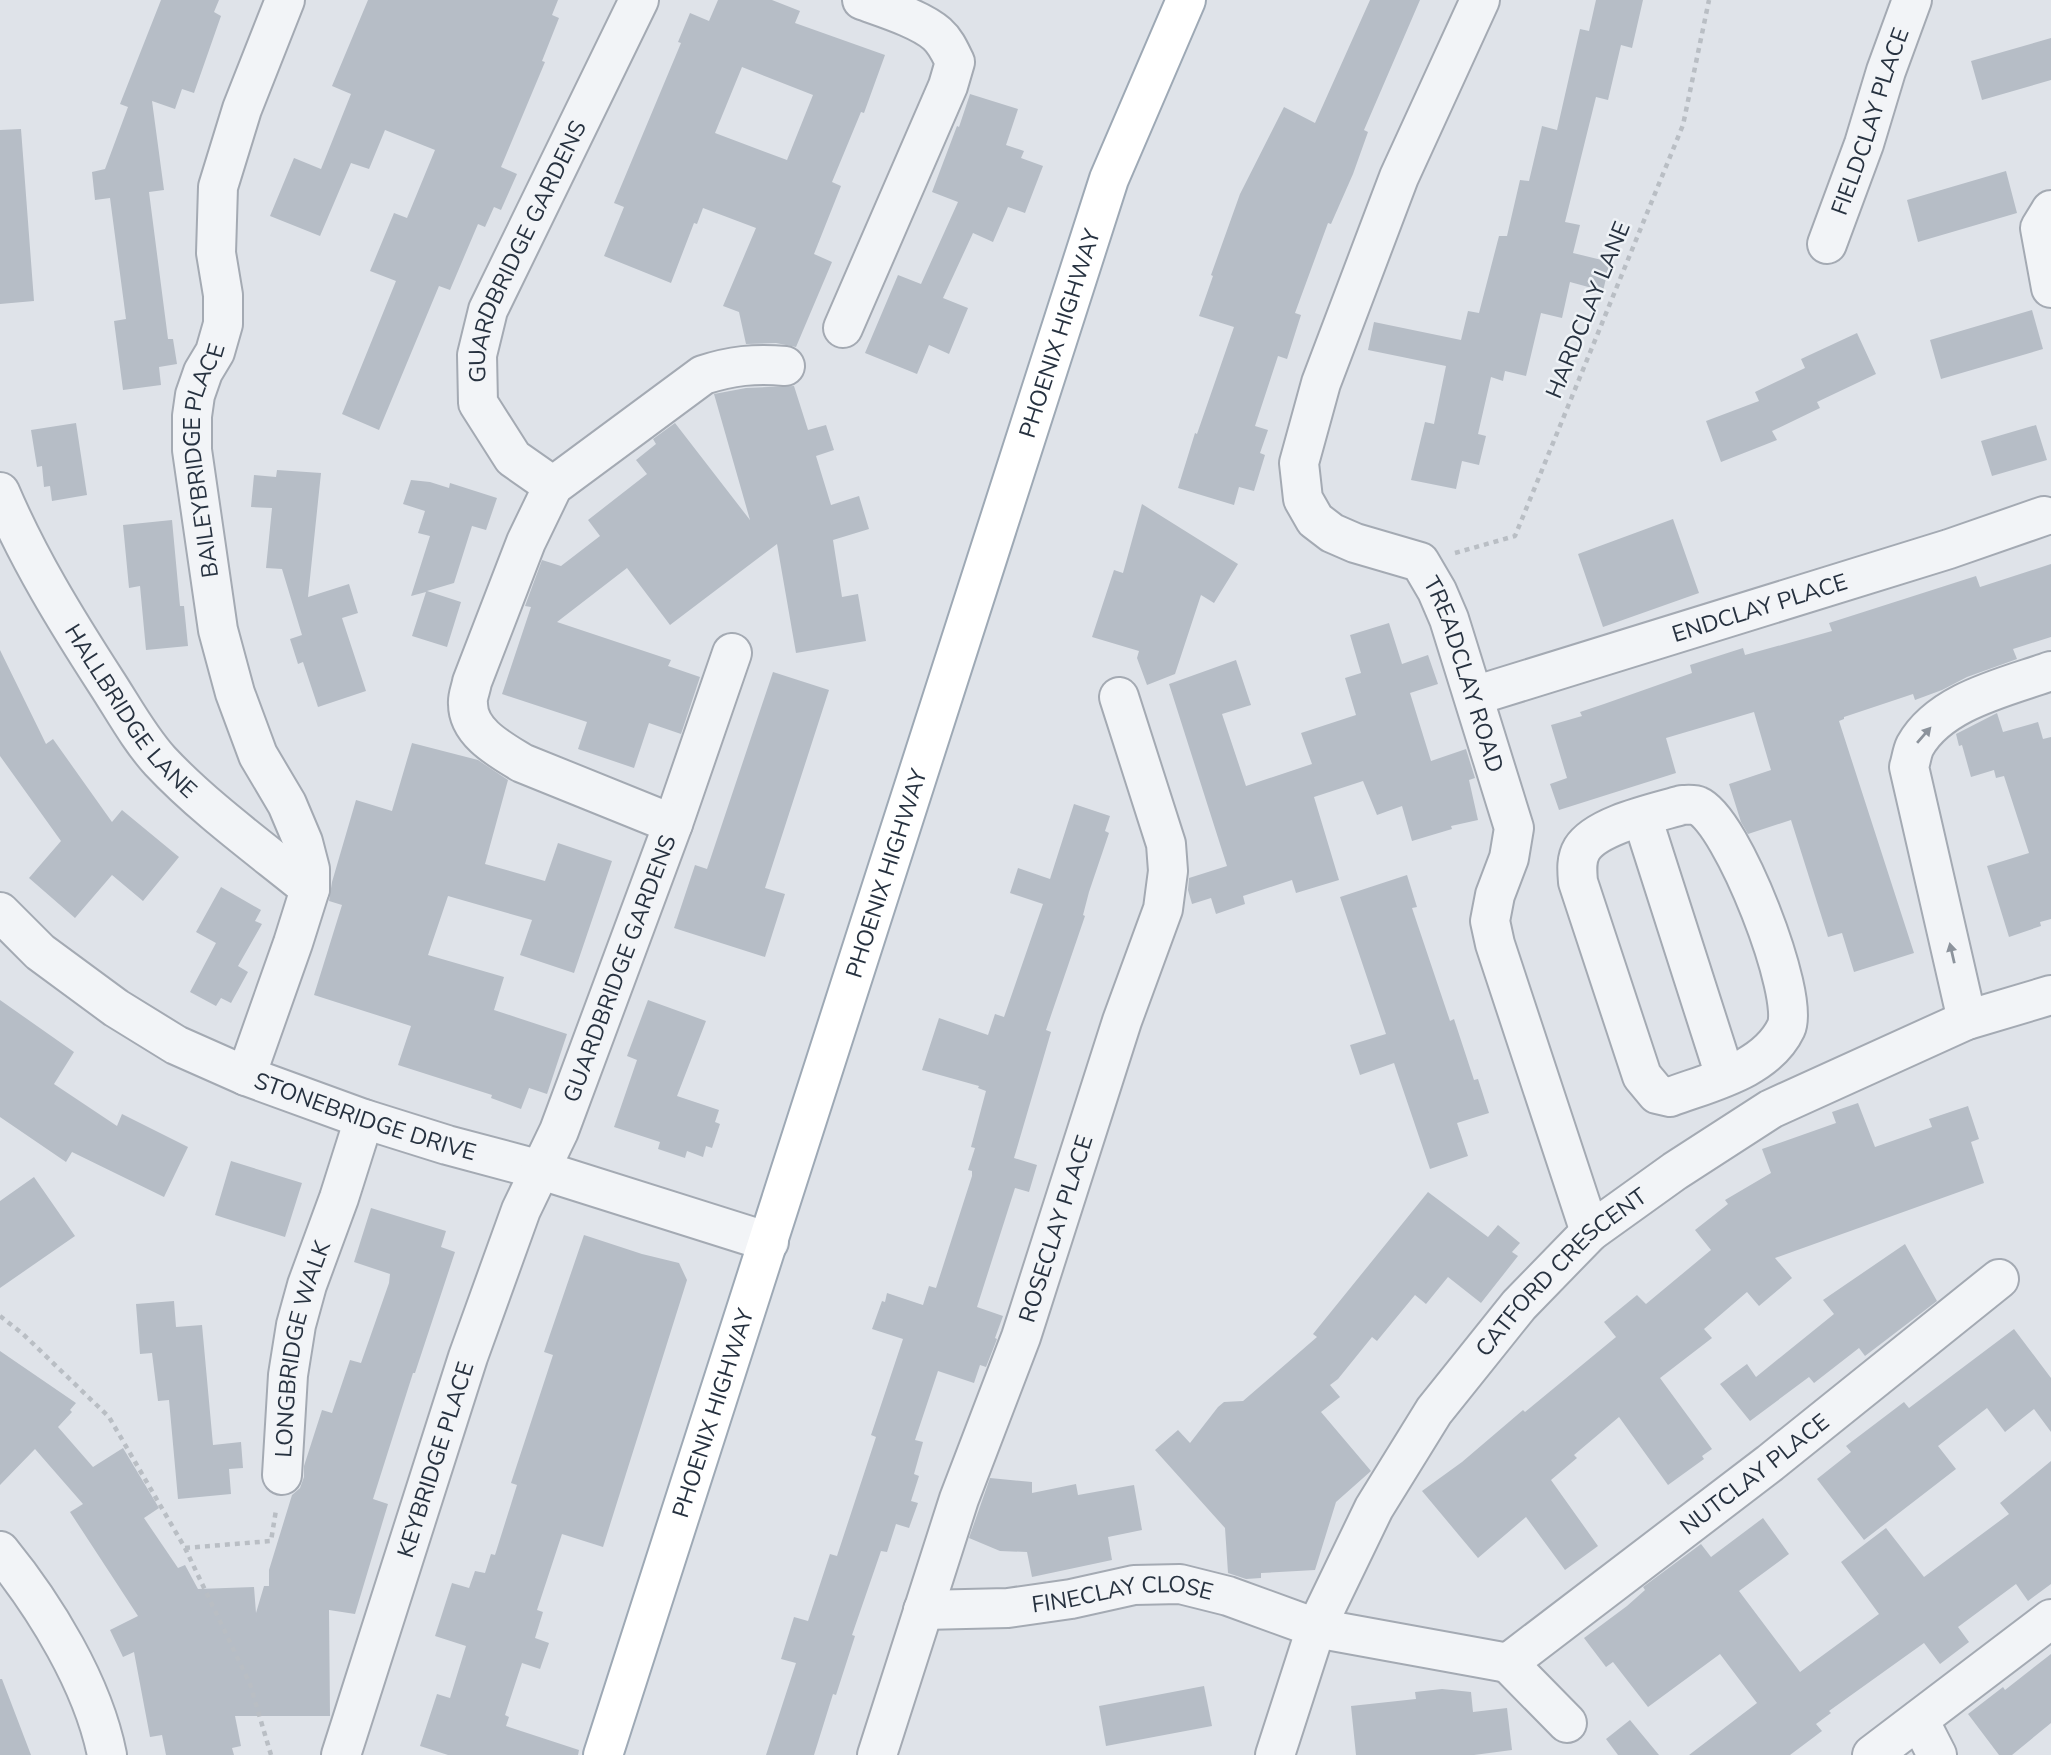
<svg xmlns="http://www.w3.org/2000/svg" width="2051" height="1755" viewBox="0 0 2051 1755" font-family="'Nunito Sans',sans-serif">
  <style>
    .building { fill: #b6bdc6; fill-rule: evenodd }
    .lines { fill: none; stroke-linecap: round; stroke-linejoin: round }
    .minor-casing { stroke: #a4aab3; stroke-width: 42 }
    .major-casing { stroke: #9ea9b5; stroke-width: 42 }
    .path { stroke: #b9bec4; stroke-width: 4.5; stroke-dasharray: 5 5; stroke-linecap: butt }
    .minor { stroke: #f2f4f7; stroke-width: 38 }
    .major { stroke: #fff; stroke-width: 38 }
    .oneway { fill: #8c939c }
    .labels { text-anchor: middle; dominant-baseline: central; stroke-width: 5; stroke-linejoin: round; paint-order: stroke }
    .street-label { font-size: 23px; fill: #273240; stroke: #eef2f6 }
  </style>
  <rect width="100%" height="100%" fill="#dfe3e9"/>
  <!-- building -->
  <path class="building" d="M 161,0 L 219,0 L 214,12 L 221,16 L 194,93 L 182,89 L 175,109 L 152,101 L 164,190 L 149,192 L 168,339 L 173,339 L 177,364 L 159,367 L 161,385 L 123,390 L 114,321 L 126,319 L 110,198 L 95,200 L 92,172 L 105,169 L 128,107 L 120,104 Z
    M 368,0 L 558,0 L 552,15 L 559,18 L 542,61 L 545,62 L 501,167 L 517,174 L 501,210 L 494,207 L 485,227 L 478,224 L 450,290 L 439,286 L 379,430 L 342,414 L 396,281 L 370,271 L 394,213 L 407,218 L 435,150 L 385,130 L 369,169 L 351,163 L 320,236 L 270,216 L 294,158 L 321,169 L 351,94 L 332,86 Z
    M 718,0 L 772,0 L 800,11 L 795,23 L 885,55 L 864,113 L 861,112 L 832,182 L 841,186 L 814,254 L 832,262 L 796,347 L 776,343 L 746,344 L 739,312 L 723,306 L 756,228 L 703,208 L 697,224 L 694,223 L 671,283 L 604,256 L 624,207 L 614,203 L 681,43 L 678,42 L 690,13 L 709,21 ZM 742,67 L 813,95 L 787,160 L 715,133 Z
    M 1370,0 L 1420,0 L 1364,130 L 1368,132 L 1353,174 L 1331,224 L 1328,223 L 1295,313 L 1301,315 L 1287,359 L 1278,356 L 1255,426 L 1268,430 L 1260,453 L 1265,455 L 1254,491 L 1239,487 L 1234,505 L 1178,488 L 1195,433 L 1197,434 L 1234,327 L 1199,316 L 1213,276 L 1211,275 L 1240,194 L 1284,107 L 1315,123 Z
    M 1596,0 L 1643,0 L 1632,48 L 1621,45 L 1608,100 L 1596,97 L 1565,222 L 1580,225 L 1573,253 L 1610,262 L 1603,291 L 1570,282 L 1562,318 L 1541,313 L 1526,376 L 1505,371 L 1503,381 L 1491,377 L 1478,434 L 1486,436 L 1479,465 L 1462,461 L 1456,489 L 1411,480 L 1425,422 L 1434,424 L 1446,366 L 1368,350 L 1374,322 L 1461,340 L 1468,311 L 1479,313 L 1499,236 L 1507,236 L 1520,180 L 1529,181 L 1542,126 L 1557,130 L 1580,29 L 1589,31 Z
    M 2051,38 L 2051,80 L 1982,100 L 1971,61 Z
    M 970,94 L 1018,109 L 1006,145 L 1024,151 L 1021,158 L 1043,166 L 1025,213 L 1008,207 L 993,242 L 973,233 L 943,298 L 968,308 L 949,354 L 929,345 L 917,374 L 865,353 L 898,275 L 921,284 L 958,202 L 932,192 L 957,126 L 959,127 Z
    M 21,129 L 34,301 L 0,304 L 0,130 Z
    M 2006,171 L 2017,213 L 1918,242 L 1907,200 Z
    M 2032,310 L 2043,349 L 1941,379 L 1930,340 Z
    M 1857,333 L 1876,374 L 1817,402 L 1820,408 L 1772,431 L 1777,440 L 1721,462 L 1706,421 L 1759,401 L 1755,392 L 1805,368 L 1801,359 Z
    M 794,386 L 808,430 L 826,425 L 834,450 L 816,456 L 831,505 L 859,496 L 869,529 L 833,540 L 842,597 L 858,594 L 866,641 L 796,653 L 777,544 L 670,625 L 627,568 L 557,622 L 671,660 L 668,666 L 700,677 L 681,734 L 649,723 L 634,768 L 578,749 L 587,722 L 502,694 L 531,607 L 525,606 L 542,560 L 561,566 L 600,536 L 588,520 L 647,474 L 636,460 L 656,444 L 653,439 L 675,423 L 750,520 L 714,394 L 746,388 Z
    M 76,423 L 87,495 L 52,501 L 50,486 L 44,487 L 42,466 L 37,467 L 31,430 Z
    M 2036,425 L 2047,460 L 1992,476 L 1981,441 Z
    M 277,470 L 321,473 L 308,597 L 349,584 L 358,613 L 342,618 L 366,691 L 318,707 L 303,662 L 298,664 L 290,639 L 302,635 L 282,569 L 266,568 L 272,508 L 251,507 L 254,475 L 276,477 Z
    M 411,480 L 430,482 L 449,488 L 450,483 L 497,498 L 486,530 L 472,526 L 454,583 L 427,591 L 461,602 L 447,647 L 412,636 L 426,592 L 411,596 L 430,536 L 418,533 L 425,511 L 403,504 Z
    M 1142,504 L 1238,564 L 1214,603 L 1201,595 L 1175,674 L 1147,685 L 1137,658 L 1139,651 L 1092,637 L 1114,570 L 1123,573 Z
    M 1673,519 L 1699,593 L 1603,627 L 1578,554 Z
    M 172,520 L 180,606 L 184,606 L 188,646 L 146,650 L 140,586 L 129,588 L 123,525 Z
    M 2051,564 L 2051,637 L 2013,649 L 2017,659 L 1967,677 L 1942,690 L 1915,700 L 1913,694 L 1844,717 L 1844,719 L 1839,721 L 1914,953 L 1854,972 L 1842,933 L 1828,937 L 1791,820 L 1748,834 L 1741,822 L 1729,784 L 1771,770 L 1754,712 L 1666,738 L 1676,773 L 1559,810 L 1550,784 L 1567,778 L 1551,725 L 1582,716 L 1580,712 L 1604,704 L 1692,673 L 1690,665 L 1743,648 L 1745,655 L 1832,631 L 1829,623 L 1976,576 L 1980,587 Z
    M 1389,623 L 1402,664 L 1428,655 L 1438,684 L 1410,693 L 1431,761 L 1466,749 L 1475,778 L 1469,780 L 1478,820 L 1451,826 L 1452,829 L 1412,841 L 1402,806 L 1377,815 L 1363,781 L 1314,797 L 1339,880 L 1296,893 L 1292,880 L 1243,896 L 1245,904 L 1216,914 L 1211,898 L 1192,904 L 1188,890 L 1189,878 L 1227,866 L 1169,684 L 1236,660 L 1251,705 L 1222,714 L 1246,786 L 1312,764 L 1301,733 L 1356,715 L 1345,678 L 1361,673 L 1350,635 Z
    M 0,650 L 46,744 L 53,739 L 112,822 L 122,810 L 179,857 L 143,901 L 112,875 L 75,918 L 29,878 L 61,841 L 0,756 Z
    M 773,672 L 829,690 L 765,888 L 785,894 L 765,957 L 674,928 L 695,865 L 707,869 Z
    M 1997,713 L 2003,732 L 2038,722 L 2043,739 L 2051,737 L 2051,919 L 2040,922 L 2041,926 L 2009,937 L 1987,866 L 2029,853 L 2004,776 L 1996,778 L 1994,770 L 1971,777 L 1962,745 L 1959,746 L 1956,734 Z
    M 412,743 L 478,760 L 508,780 L 485,864 L 545,881 L 558,843 L 612,861 L 574,973 L 520,955 L 532,920 L 448,896 L 428,955 L 504,977 L 494,1010 L 567,1034 L 547,1094 L 529,1088 L 521,1109 L 491,1098 L 492,1095 L 398,1065 L 411,1026 L 314,995 L 342,905 L 329,901 L 332,882 L 356,800 L 392,811 Z
    M 1074,804 L 1110,816 L 1105,831 L 1109,833 L 1089,892 L 1083,915 L 1085,916 L 1046,1030 L 1051,1032 L 1014,1158 L 1037,1165 L 1029,1192 L 1015,1188 L 977,1307 L 1003,1316 L 995,1338 L 997,1339 L 986,1367 L 980,1365 L 974,1383 L 938,1371 L 915,1440 L 923,1442 L 914,1474 L 919,1476 L 911,1501 L 918,1503 L 909,1528 L 896,1524 L 887,1552 L 881,1551 L 852,1635 L 855,1636 L 836,1695 L 833,1694 L 814,1755 L 766,1755 L 796,1663 L 781,1659 L 794,1617 L 808,1621 L 830,1554 L 837,1556 L 876,1437 L 871,1435 L 903,1339 L 872,1329 L 882,1301 L 885,1302 L 887,1293 L 923,1305 L 929,1286 L 936,1288 L 972,1176 L 972,1171 L 968,1170 L 975,1148 L 971,1147 L 986,1091 L 978,1088 L 979,1086 L 922,1070 L 939,1018 L 988,1035 L 995,1014 L 1004,1017 L 1043,904 L 1010,893 L 1018,868 L 1050,879 Z
    M 1407,875 L 1417,907 L 1412,908 L 1450,1021 L 1454,1019 L 1474,1080 L 1478,1079 L 1489,1113 L 1457,1123 L 1468,1156 L 1430,1169 L 1394,1063 L 1360,1075 L 1350,1045 L 1386,1034 L 1340,897 Z
    M 221,887 L 261,910 L 255,921 L 262,924 L 238,966 L 248,972 L 231,1003 L 221,998 L 216,1006 L 190,992 L 216,943 L 196,932 Z
    M 0,1000 L 74,1052 L 54,1084 L 117,1126 L 122,1114 L 188,1147 L 164,1197 L 72,1152 L 66,1162 L 0,1117 Z
    M 648,1000 L 706,1021 L 677,1096 L 719,1110 L 715,1122 L 720,1124 L 712,1148 L 706,1146 L 703,1157 L 687,1151 L 685,1158 L 658,1149 L 660,1142 L 614,1127 L 637,1060 L 627,1056 Z
    M 1858,1103 L 1875,1147 L 1932,1127 L 1929,1119 L 1968,1106 L 1979,1139 L 1971,1142 L 1984,1183 L 1775,1258 L 1792,1278 L 1759,1306 L 1747,1292 L 1704,1329 L 1712,1338 L 1660,1378 L 1712,1449 L 1702,1456 L 1704,1459 L 1668,1485 L 1619,1417 L 1574,1455 L 1577,1458 L 1551,1480 L 1598,1546 L 1565,1570 L 1526,1517 L 1478,1558 L 1422,1491 L 1462,1462 L 1523,1410 L 1525,1412 L 1616,1337 L 1604,1322 L 1637,1295 L 1646,1304 L 1711,1250 L 1695,1230 L 1728,1204 L 1725,1200 L 1771,1173 L 1762,1149 L 1836,1123 L 1832,1112 Z
    M 231,1161 L 302,1183 L 285,1237 L 215,1215 Z
    M 34,1177 L 75,1236 L 0,1288 L 0,1201 Z
    M 1428,1192 L 1488,1237 L 1498,1225 L 1520,1243 L 1512,1252 L 1518,1256 L 1481,1303 L 1448,1277 L 1426,1304 L 1415,1295 L 1377,1341 L 1372,1337 L 1338,1379 L 1330,1385 L 1340,1397 L 1321,1412 L 1371,1471 L 1336,1502 L 1315,1570 L 1261,1573 L 1261,1578 L 1246,1579 L 1228,1573 L 1225,1528 L 1155,1450 L 1178,1430 L 1190,1443 L 1218,1407 L 1224,1402 L 1243,1401 L 1317,1337 L 1313,1334 Z
    M 371,1208 L 446,1231 L 441,1247 L 455,1252 L 415,1373 L 413,1373 L 373,1499 L 388,1504 L 355,1614 L 329,1610 L 330,1716 L 235,1716 L 241,1746 L 232,1748 L 234,1755 L 166,1755 L 162,1735 L 150,1737 L 134,1652 L 123,1657 L 110,1630 L 138,1616 L 70,1512 L 83,1504 L 35,1449 L 0,1485 L 0,1351 L 76,1403 L 70,1410 L 72,1412 L 58,1427 L 93,1467 L 123,1448 L 159,1508 L 144,1518 L 178,1568 L 185,1565 L 198,1589 L 254,1587 L 256,1613 L 264,1586 L 269,1586 L 269,1570 L 292,1495 L 300,1488 L 304,1477 L 304,1466 L 322,1410 L 332,1413 L 350,1360 L 361,1363 L 389,1283 L 390,1274 L 354,1262 Z
    M 584,1235 L 642,1254 L 679,1263 L 687,1280 L 603,1547 L 562,1534 L 537,1610 L 543,1612 L 535,1638 L 549,1643 L 540,1669 L 522,1663 L 505,1715 L 509,1717 L 506,1726 L 579,1750 L 578,1755 L 448,1755 L 420,1746 L 437,1694 L 450,1698 L 466,1646 L 435,1636 L 452,1583 L 469,1588 L 475,1571 L 485,1573 L 491,1554 L 495,1555 L 517,1485 L 511,1483 L 553,1355 L 544,1352 Z
    M 1905,1244 L 1937,1301 L 1865,1356 L 1859,1348 L 1814,1383 L 1809,1377 L 1750,1421 L 1720,1384 L 1747,1364 L 1756,1377 L 1834,1314 L 1823,1300 Z
    M 174,1301 L 176,1327 L 202,1325 L 213,1445 L 241,1442 L 243,1468 L 229,1469 L 231,1494 L 178,1499 L 169,1400 L 158,1401 L 152,1353 L 140,1354 L 136,1304 Z
    M 2014,1329 L 2051,1378 L 2051,1432 L 2034,1409 L 2005,1432 L 1987,1408 L 1938,1446 L 1956,1469 L 1864,1540 L 1817,1479 L 1851,1452 L 1846,1446 L 1904,1402 L 1909,1408 Z
    M 2051,1461 L 2051,1584 L 2028,1601 L 2016,1584 L 1958,1627 L 1969,1642 L 1940,1664 L 1924,1643 L 1829,1711 L 1831,1713 L 1816,1724 L 1822,1731 L 1790,1755 L 1689,1755 L 1757,1703 L 1720,1654 L 1648,1707 L 1613,1662 L 1606,1667 L 1584,1638 L 1627,1606 L 1645,1590 L 1643,1587 L 1701,1544 L 1711,1557 L 1763,1518 L 1789,1554 L 1739,1591 L 1800,1672 L 1879,1614 L 1841,1562 L 1886,1528 L 1924,1577 L 2009,1514 L 2000,1503 Z
    M 990,1478 L 1032,1482 L 1032,1493 L 1076,1484 L 1078,1495 L 1134,1485 L 1142,1530 L 1108,1537 L 1112,1560 L 1032,1577 L 1027,1552 L 1000,1551 L 969,1538 Z
    M 2051,1654 L 2051,1723 L 2012,1755 L 1999,1755 L 1968,1714 L 2003,1687 L 2005,1690 Z
    M 0,1679 L 2,1679 L 31,1755 L 0,1755 Z
    M 1204,1686 L 1212,1726 L 1106,1746 L 1099,1706 Z
    M 1442,1689 L 1471,1692 L 1473,1712 L 1507,1708 L 1512,1750 L 1474,1755 L 1356,1755 L 1351,1706 L 1416,1699 L 1415,1692 Z
    M 1630,1720 L 1659,1755 L 1618,1755 L 1606,1739 Z"/>
  <g class="lines">
    <defs>
      <g id="minor">
        <path id="s1" d="M 1480,0 L 1399,177 L 1321,383 L 1299,463 L 1303,499 L 1315,520 L 1332,533 L 1355,543 L 1420,562 L 1437,591 L 1449,619 L 1514,828 L 1509,858 L 1495,895 L 1490,921 L 1495,944 L 1590,1232"/>
        <path d="M 2051,210 L 2040,228 L 2051,288"/>
        <path id="s2" d="M 1827,244 L 1864,144 L 1886,71 L 1912,0"/>
        <path d="M 843,328 L 948,86 L 955,62 C 950,52 946,42 937,34 C 920,19 884,8 862,0"/>
        <path id="s3" d="M 553,486 L 513,458 L 478,403 L 477,355 L 488,310 L 639,0"/>
        <path id="s4" d="M 0,492 C 29,560 66,620 106,682 C 123,708 139,738 160,761 C 204,808 261,849 310,889"/>
        <path id="s5" d="M 1474,696 L 1949,549 L 2044,516"/>
        <path d="M 1682,805 C 1686,805 1694,804 1698,806 C 1732,820 1801,997 1786,1028 C 1766,1070 1710,1082 1670,1097 L 1657,1094 L 1642,1076 L 1578,882 C 1577,870 1576,859 1582,849 C 1597,825 1655,813 1682,805 Z"/>
        <path d="M 1642,817 L 1725,1076"/>
        <path d="M 673,824 L 732,653"/>
        <path id="s6" d="M 0,912 L 40,952 L 116,1008 L 176,1045 L 246,1076 L 364,1119 L 447,1145 L 541,1170 L 769,1242"/>
        <path d="M 1967,1020 L 1909,767 C 1911,761 1912,752 1915,746 C 1940,701 2006,687 2051,671"/>
        <path id="s7" d="M 246,1076 L 293,943 L 310,889 L 310,869 L 303,842 L 287,804 L 258,755 L 235,693 L 218,630 L 192,450 L 192,416 L 195,395 L 203,372 L 215,352 L 223,324 L 223,295 L 216,253 L 218,187 L 242,109 L 285,0"/>
        <path id="s8" d="M 282,1475 L 288,1375 L 296,1325 L 307,1285 L 339,1198 L 364,1119"/>
        <path d="M 0,1551 C 45,1606 93,1684 107,1755"/>
        <path id="s9" d="M 923,1610 L 1008,1608 L 1071,1599 L 1134,1585 L 1180,1584 L 1228,1596 L 1316,1628 L 1508,1663 L 1770,1463 L 1999,1279"/>
        <path d="M 1508,1663 L 1567,1723"/>
        <path d="M 1919,1720 L 1937,1755"/>
        <path id="s10" d="M 341,1755 L 468,1357 L 521,1210 L 559,1131 L 673,824 L 522,763 C 501,750 468,733 468,704 C 467,697 471,689 472,682 L 526,542 L 553,486 L 703,375 C 731,366 755,363 785,366"/>
        <path id="s11" d="M 877,1755 L 959,1499 L 1021,1337 L 1122,1021 L 1163,909 L 1168,871 L 1166,844 L 1119,697"/>
        <path id="s12" d="M 1275,1755 L 1316,1628 L 1374,1508 L 1434,1411 L 1519,1305 L 1590,1232 L 1675,1171 L 1771,1109 L 1967,1020 L 2051,995"/>
        <path d="M 1872,1755 L 2051,1619"/>
      </g>
      <g id="major">
        <path id="s13" d="M 603,1755 L 1109,179 L 1186,0"/>
      </g>
    </defs>
    <!-- minor casing -->
    <use href="#minor" class="minor-casing"/>
    <!-- major casing -->
    <use href="#major" class="major-casing"/>
    <!-- path -->
    <path class="path" d="M 1455,553 L 1515,536 L 1683,125 L 1709,0
      M 0,1316 L 23,1334 L 109,1417 L 185,1548 L 250,1684 L 271,1755
      M 185,1548 L 271,1541 L 276,1510"/>
    <!-- minor -->
    <use href="#minor" class="minor"/>
    <!-- major -->
    <use href="#major" class="major"/>
  </g>
  <!-- one-way arrows -->
  <defs><path id="oneway-solid" d="M-6-.8H1V-3.2L6.5 0L1 3.2V.8H-6Z" transform="scale(1.75)"/></defs>
  <g class="oneway">
    <use href="#oneway-solid" transform="translate(1924 735) rotate(-49)"/>
    <use href="#oneway-solid" transform="translate(1952 953) rotate(-103)"/>
  </g>
  <g class="labels">
    <!-- street labels -->
    <g class="street-label">
      <text stroke="none"><textPath href="#s2" startOffset="130">FIELDCLAY PLACE</textPath></text>
      <text stroke="none"><textPath href="#s3" startOffset="276">GUARDBRIDGE GARDENS</textPath></text>
      <text transform="translate(1588 310) rotate(-68)">HARDCLAY LANE</text>
      <text stroke="none"><textPath href="#s13" startOffset="1493">PHOENIX HIGHWAY</textPath></text>
      <text stroke="none"><textPath href="#s7" startOffset="648">BAILEYBRIDGE PLACE</textPath></text>
      <text stroke="none"><textPath href="#s5" startOffset="299">ENDCLAY PLACE</textPath></text>
      <text stroke="none"><textPath href="#s1" startOffset="794">TREADCLAY ROAD</textPath></text>
      <text stroke="none"><textPath href="#s4" startOffset="256">HALLBRIDGE LANE</textPath></text>
      <text stroke="none"><textPath href="#s13" startOffset="926">PHOENIX HIGHWAY</textPath></text>
      <text stroke="none"><textPath href="#s10" startOffset="835">GUARDBRIDGE GARDENS</textPath></text>
      <text stroke="none"><textPath href="#s6" startOffset="424">STONEBRIDGE DRIVE</textPath></text>
      <text stroke="none"><textPath href="#s11" startOffset="556">ROSECLAY PLACE</textPath></text>
      <text stroke="none"><textPath href="#s12" startOffset="570">CATFORD CRESCENT</textPath></text>
      <text stroke="none"><textPath href="#s8" startOffset="128">LONGBRIDGE WALK</textPath></text>
      <text stroke="none"><textPath href="#s13" startOffset="359">PHOENIX HIGHWAY</textPath></text>
      <text stroke="none"><textPath href="#s10" startOffset="310">KEYBRIDGE PLACE</textPath></text>
      <text stroke="none"><textPath href="#s9" startOffset="908">NUTCLAY PLACE</textPath></text>
      <text stroke="none"><textPath href="#s9" startOffset="201">FINECLAY CLOSE</textPath></text>
    </g>
  </g>
</svg>
